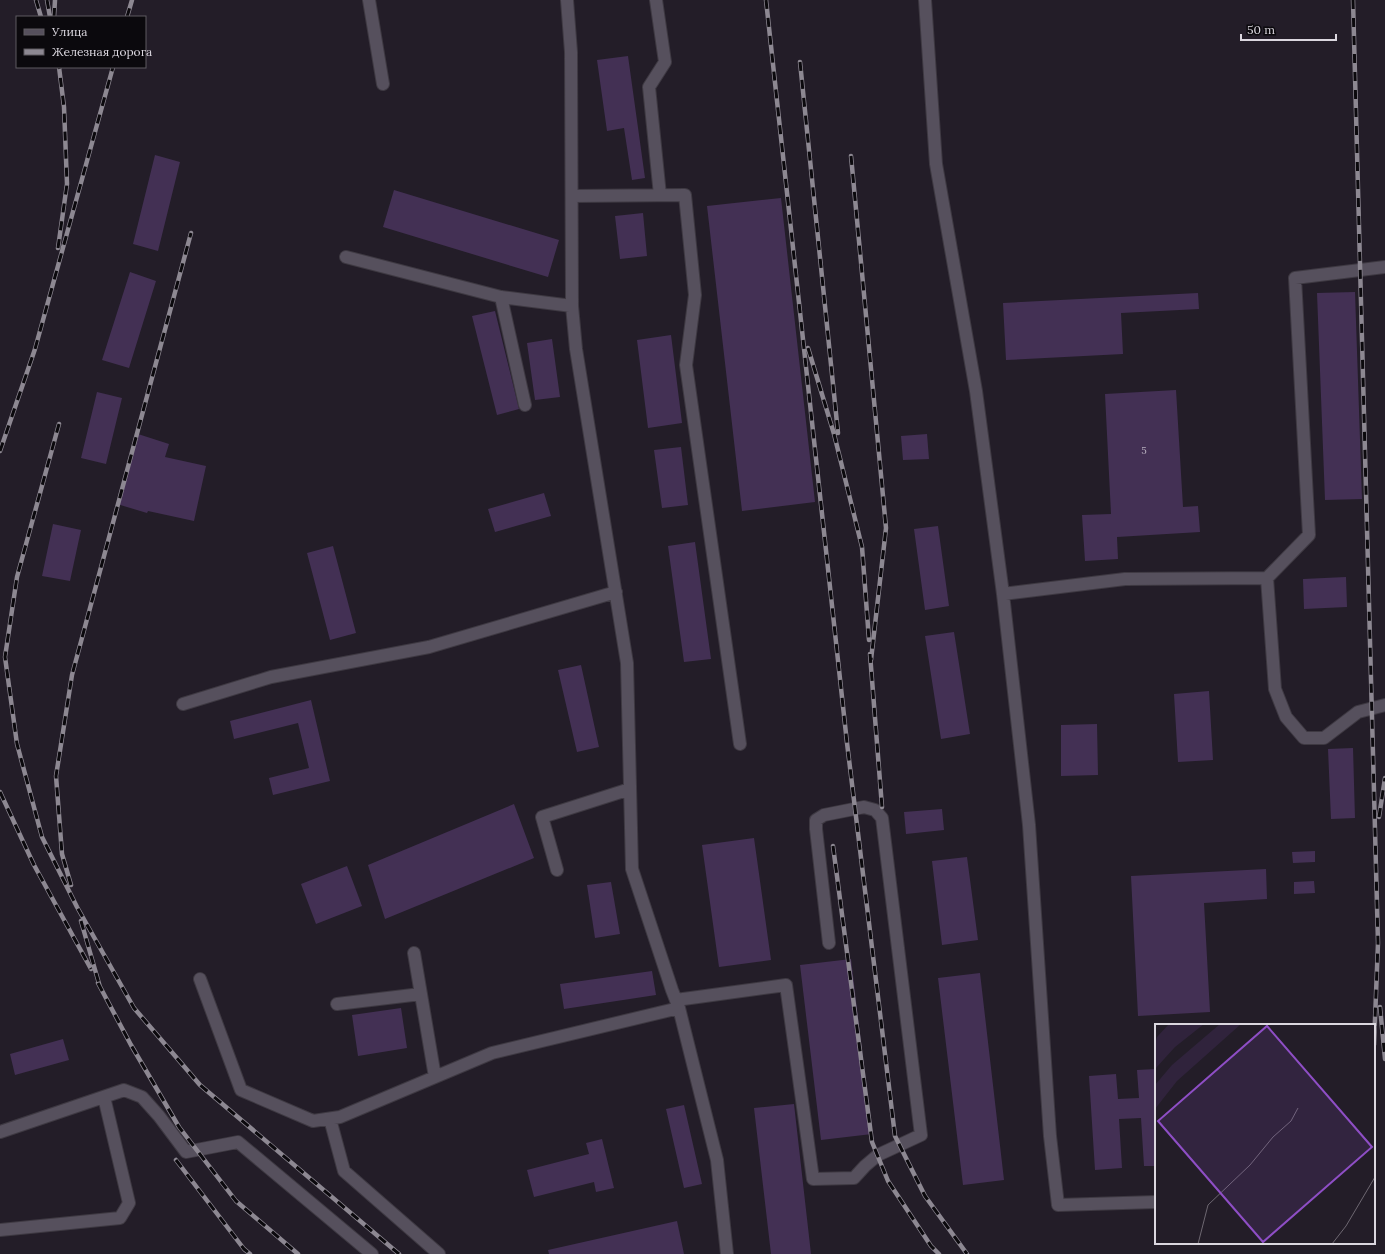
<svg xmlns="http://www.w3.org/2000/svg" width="1385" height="1254" viewBox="0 0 1385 1254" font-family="Lora,serif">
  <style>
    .building { fill: #433054 }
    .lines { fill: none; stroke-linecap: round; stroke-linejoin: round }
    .minor-casing { stroke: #3e3942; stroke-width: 14 }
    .minor { stroke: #56505d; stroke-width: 12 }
    .rail-casing { stroke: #8d8892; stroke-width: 4.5 }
    .rail { stroke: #0b090d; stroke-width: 3; stroke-dasharray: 9; stroke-linecap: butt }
    .labels { text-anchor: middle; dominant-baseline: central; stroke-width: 4; stroke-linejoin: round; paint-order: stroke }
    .number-label { font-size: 10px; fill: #b5adbc }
    .inset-road { fill: none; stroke: #6d6771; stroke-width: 1 }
    .view { fill: #8e4ec5; fill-opacity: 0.15; stroke: #8e4ec5; stroke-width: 2 }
    .inset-edge { fill: none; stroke: #dbd7df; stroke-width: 2 }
  </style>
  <rect width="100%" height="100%" fill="#231d28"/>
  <!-- building -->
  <path class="building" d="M 628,56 L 645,178 L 632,180 L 624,128 L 607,131 L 597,60 Z
    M 155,155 L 180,162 L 158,251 L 133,244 Z
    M 394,190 L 559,240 L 548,277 L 383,227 Z
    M 781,198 L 815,502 L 742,511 L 707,206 Z
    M 643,213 L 647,256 L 620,259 L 615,216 Z
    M 130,272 L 156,281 L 129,368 L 102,360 Z
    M 1355,292 L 1362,499 L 1325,500 L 1317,293 Z
    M 1198,293 L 1199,309 L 1121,313 L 1123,354 L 1006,360 L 1003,303 Z
    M 495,311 L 519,409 L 497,415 L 472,316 Z
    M 671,335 L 682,423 L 648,428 L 637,340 Z
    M 552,339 L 560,397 L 535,400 L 527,343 Z
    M 1176,390 L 1183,507 L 1198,506 L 1200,532 L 1117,537 L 1118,559 L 1085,561 L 1082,515 L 1111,514 L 1105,394 Z
    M 97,392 L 122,398 L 106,464 L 81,458 Z
    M 138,434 L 169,444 L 165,457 L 206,466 L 194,521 L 148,511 L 147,513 L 117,504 Z
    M 927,434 L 929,459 L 903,460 L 901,436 Z
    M 681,447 L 688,505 L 662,508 L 654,450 Z
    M 544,493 L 551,516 L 495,532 L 488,509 Z
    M 53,524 L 81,530 L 70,581 L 42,576 Z
    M 938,526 L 949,606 L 925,610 L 914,529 Z
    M 695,542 L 711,659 L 684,662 L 668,546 Z
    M 333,546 L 356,633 L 330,640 L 307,553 Z
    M 1346,577 L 1347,607 L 1304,609 L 1303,579 Z
    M 954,632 L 970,734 L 941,739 L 925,636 Z
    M 581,665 L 599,747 L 577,752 L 558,670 Z
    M 1209,691 L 1213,760 L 1178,762 L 1174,694 Z
    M 311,700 L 330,781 L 273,795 L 269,778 L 309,768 L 298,723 L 234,739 L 230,721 Z
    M 1097,724 L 1098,775 L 1061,776 L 1061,725 Z
    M 1353,748 L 1355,818 L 1331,819 L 1328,749 Z
    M 514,804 L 534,858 L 385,919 L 368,865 Z
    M 942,809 L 944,830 L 906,834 L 904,812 Z
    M 754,838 L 771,960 L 719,967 L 702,845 Z
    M 1315,851 L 1315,862 L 1293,863 L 1292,852 Z
    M 967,857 L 978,940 L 942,945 L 932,861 Z
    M 347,866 L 362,906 L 316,924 L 301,884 Z
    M 1266,869 L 1267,899 L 1204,903 L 1210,1012 L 1138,1016 L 1131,876 Z
    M 1314,881 L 1315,893 L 1294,894 L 1294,882 Z
    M 611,882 L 620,934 L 595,938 L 587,885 Z
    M 851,959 L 872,1134 L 821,1140 L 800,965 Z
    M 652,971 L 656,995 L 564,1009 L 560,984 Z
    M 980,973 L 1004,1180 L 963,1185 L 938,978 Z
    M 401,1008 L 407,1048 L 358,1056 L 352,1015 Z
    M 63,1039 L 69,1060 L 15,1075 L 10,1054 Z
    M 1156,1069 L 1156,1166 L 1144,1166 L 1141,1118 L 1119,1119 L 1122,1168 L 1095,1170 L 1089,1076 L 1116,1074 L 1118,1099 L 1139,1098 L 1137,1070 Z
    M 794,1104 L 811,1254 L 771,1254 L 754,1108 Z
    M 684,1105 L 702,1184 L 684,1188 L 666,1109 Z
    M 602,1139 L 614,1188 L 596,1192 L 594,1182 L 534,1197 L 527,1170 L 589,1154 L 586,1143 Z
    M 677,1221 L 684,1254 L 549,1254 L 548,1250 Z"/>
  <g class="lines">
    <defs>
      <path id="minor" d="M 369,0 L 383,84
        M 567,0 L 571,52 L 572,306 L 576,349 L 627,663 L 632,869 L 672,990 L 679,1008 L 717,1160 L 727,1254
        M 656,0 L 665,62 L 649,87 L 660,195
        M 925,0 L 936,164 L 976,391 L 1003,594 L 1125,579 L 1267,578 L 1309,535 L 1295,278 L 1385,267
        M 572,196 L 685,195 L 695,295 L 686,365 L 740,744
        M 346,257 L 501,297 L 572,306
        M 501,297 L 525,405
        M 1267,578 L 1275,689 L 1286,717 L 1304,738 L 1324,738 L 1358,712 L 1385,705
        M 1003,594 L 1029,825 L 1050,1136 L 1058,1205 L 1156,1202
        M 183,704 L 271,677 L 429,647 L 616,592
        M 557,870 L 542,817 L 630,789
        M 414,953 L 435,1077
        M 200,979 L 241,1090 L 313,1121 L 340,1117 L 492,1053 L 679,1008
        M 676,1000 L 786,985 L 813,1179 L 854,1178 L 865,1166 L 878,1155 L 921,1135 L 882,818 L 875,810 L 864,807 L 824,815 L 816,820 L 816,829 L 829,943
        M 337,1004 L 421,994
        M 330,1119 L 344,1171 L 439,1254
        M 0,1132 L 124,1090 L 142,1097 L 159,1116 L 186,1152 L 238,1142 L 372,1254
        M 0,1230 L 120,1218 L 129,1203 L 104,1097"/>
    </defs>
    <!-- minor casing -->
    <use href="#minor" class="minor-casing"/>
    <!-- minor -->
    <use href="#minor" class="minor"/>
    <defs>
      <path id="rail" d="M 36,0 L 41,17
        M 47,0 L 50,17
        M 766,0 L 847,743 L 895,1136 L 925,1196 L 967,1254
        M 1353,0 L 1378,943 L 1374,1045
        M 54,17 L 55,0
        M 127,17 L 132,0
        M 800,62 L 838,433
        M 851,156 L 886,528 L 871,660
        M 58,248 L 67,184 L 64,107 L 59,67
        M 808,348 L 834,434 L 862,547 L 869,640
        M 59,424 L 17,577 L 5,657 L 17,744 L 42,837 L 77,907 L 134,1008 L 200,1085 L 399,1254
        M 0,451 L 35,349 L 113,67
        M 870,654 L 882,807
        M 0,792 L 34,865 L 91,969
        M 1379,817 L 1385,778
        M 833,846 L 872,1142 L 888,1181 L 931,1246 L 939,1254
        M 71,885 L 62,854 L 56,776 L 72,675 L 191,233
        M 81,921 L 100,987
        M 98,983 L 131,1045 L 179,1127 L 236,1201 L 298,1254
        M 1380,1007 L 1385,1059
        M 176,1160 L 244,1249 L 250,1254"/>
    </defs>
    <!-- rail casing -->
    <use href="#rail" class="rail-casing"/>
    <!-- rail -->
    <use href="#rail" class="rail"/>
  </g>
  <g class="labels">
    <!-- number labels -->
    <g class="number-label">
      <text x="1144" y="450">5</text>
    </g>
  </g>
  <!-- overview -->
  <g transform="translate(1155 1024)">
    <rect width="220" height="220" fill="#231d28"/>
    <path d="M 14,0 L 49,0 L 20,23 L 0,45 L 0,20 L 2,13 ZM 65,0 L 86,0 L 22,57 L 0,85 L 0,61 L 17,41 Z" fill="#30233c"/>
    <path class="inset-road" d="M 43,220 L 53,181 L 95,141 L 118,113 L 136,97 L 143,84M 177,220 L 191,202 L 220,153"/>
    <path class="view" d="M 112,2 L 217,123 L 108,218 L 3,97 Z"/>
    <rect width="220" height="220" class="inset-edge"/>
  </g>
  <!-- legend -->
  <rect x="16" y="16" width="130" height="52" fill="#0b090d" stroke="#5e5b61"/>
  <rect x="24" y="29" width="20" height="6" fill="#56505d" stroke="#5e5b61"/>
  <text x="52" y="36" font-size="12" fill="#dbd7df">Улица</text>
  <rect x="24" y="49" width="20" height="6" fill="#8d8892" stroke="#5e5b61"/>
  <text x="52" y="56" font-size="12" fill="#dbd7df">Железная дорога</text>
  <!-- scale -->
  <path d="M1241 34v6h95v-6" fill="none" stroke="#dbd7df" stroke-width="2"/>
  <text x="1247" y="34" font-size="12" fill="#dbd7df" stroke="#0b090d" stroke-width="3" paint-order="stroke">50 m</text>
</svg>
